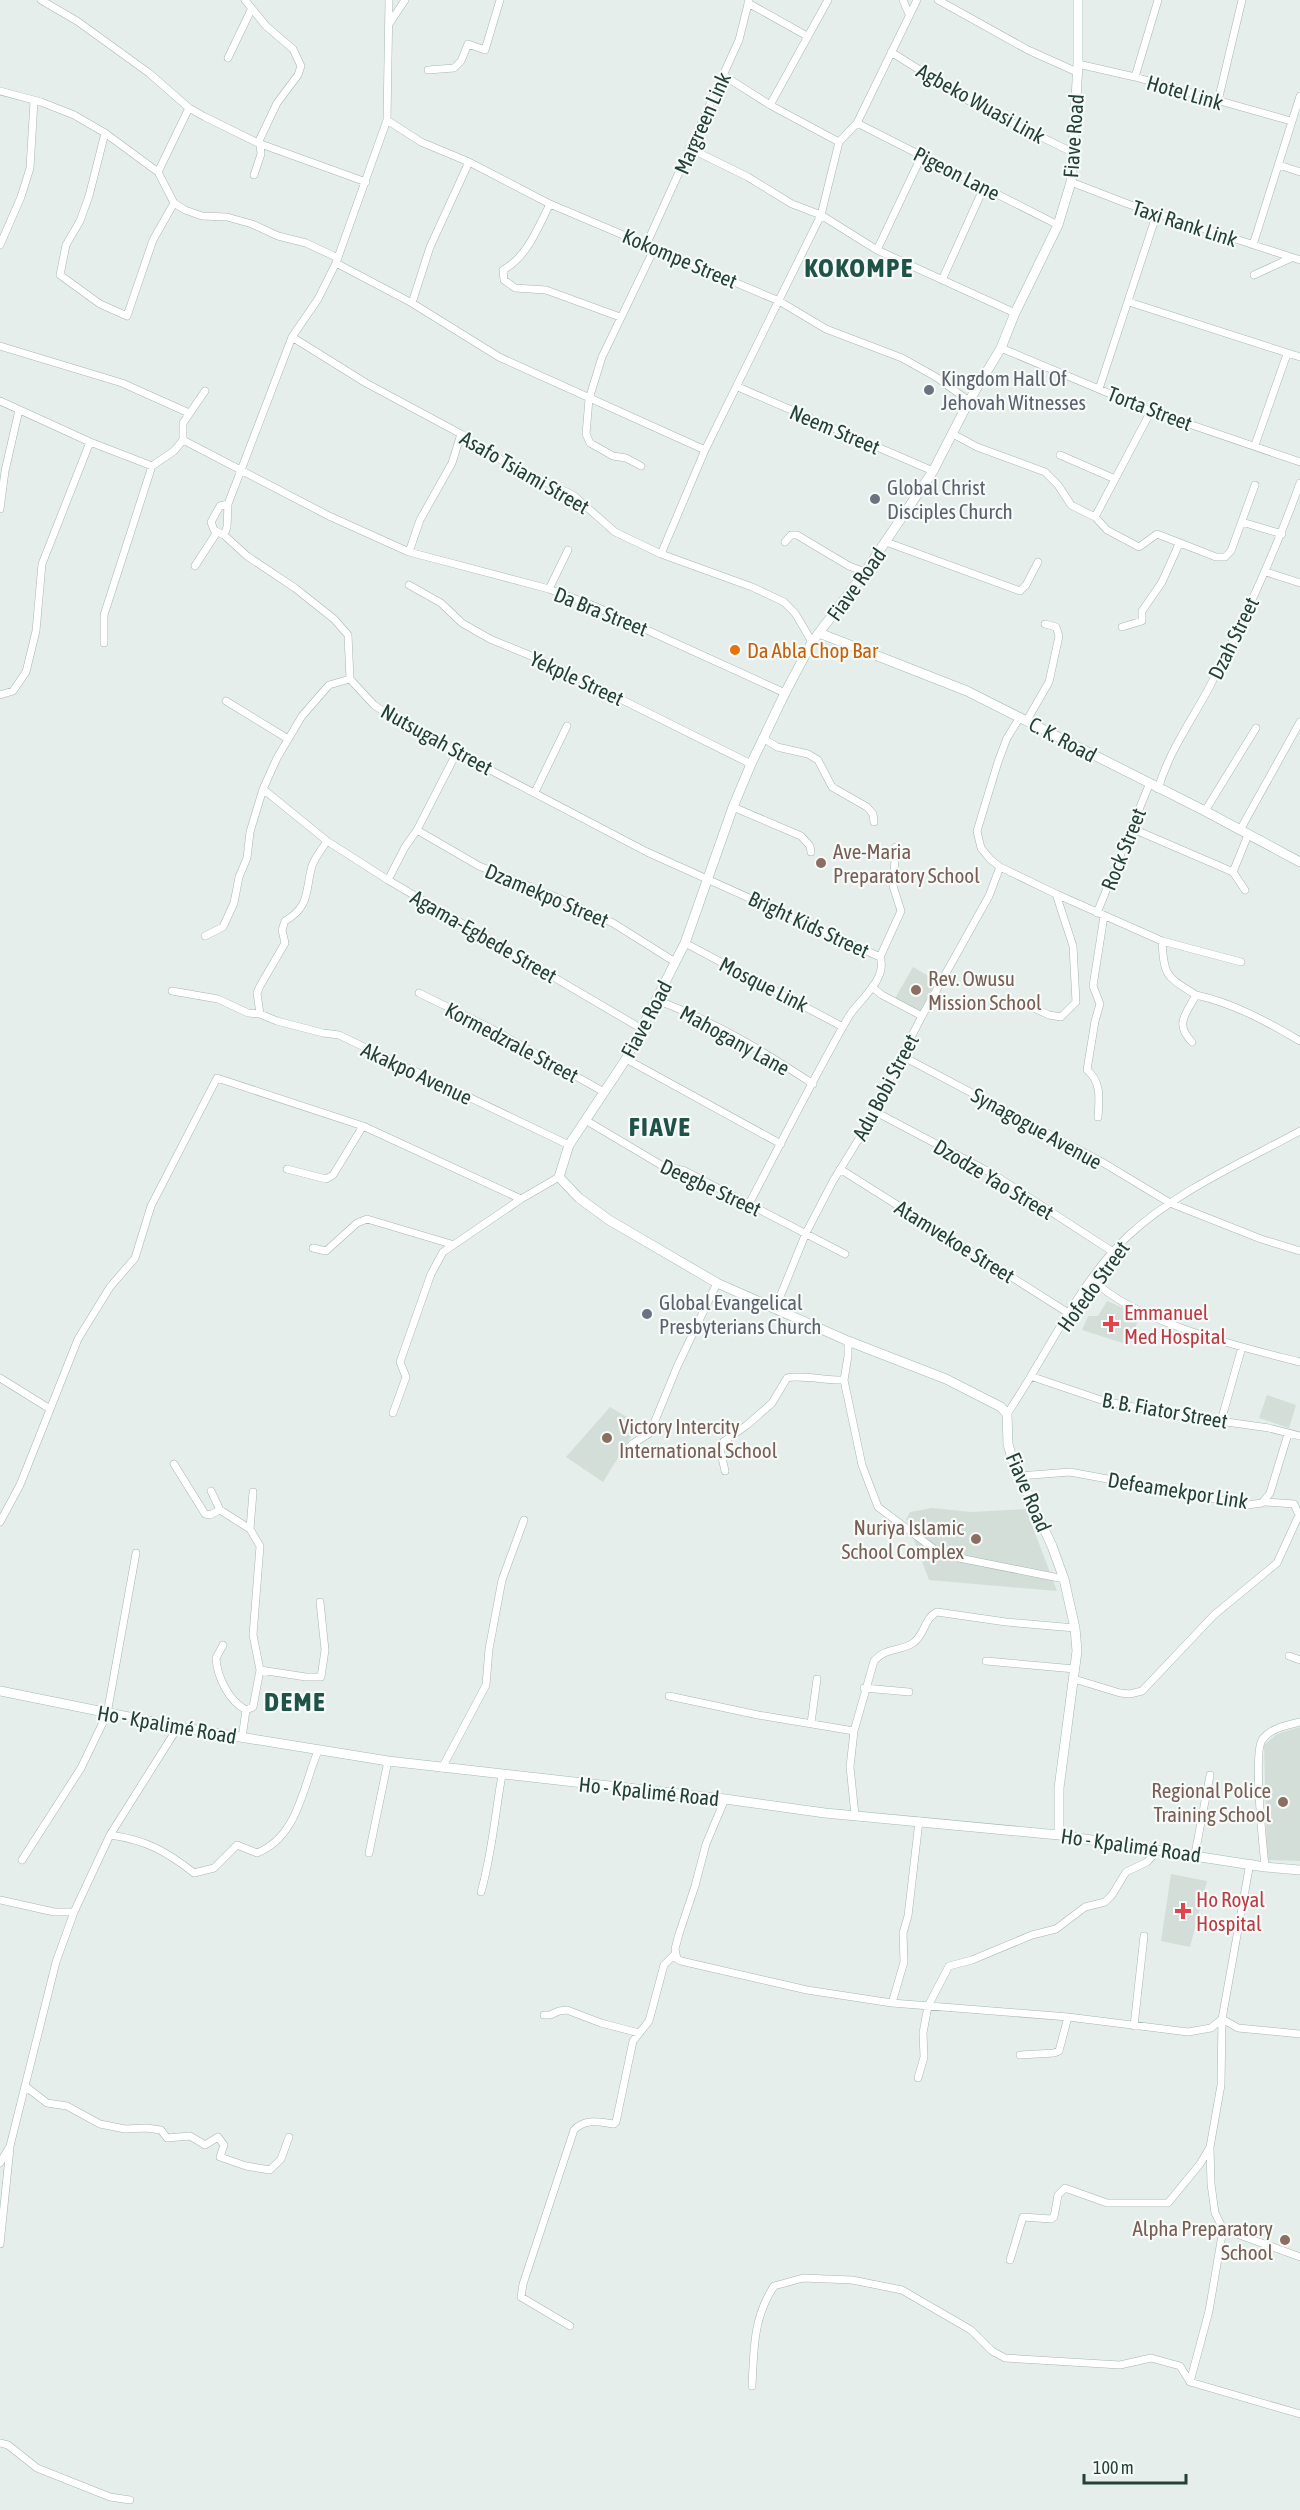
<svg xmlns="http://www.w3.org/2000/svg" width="1300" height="2510" viewBox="0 0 1300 2510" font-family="'Asap Condensed',sans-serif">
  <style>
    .built { fill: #d3ded9 }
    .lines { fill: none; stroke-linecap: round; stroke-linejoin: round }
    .street-casing { stroke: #a7b7b1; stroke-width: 8 }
    .secondary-casing { stroke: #a3bab2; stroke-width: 10 }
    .street { stroke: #fff; stroke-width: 7 }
    .secondary { stroke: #fff; stroke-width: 9 }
    .worship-dot { fill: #6b7280; stroke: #f6faf8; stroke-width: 2 }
    .food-dot { fill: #e8710a; stroke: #f6faf8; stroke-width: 2 }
    .education-dot { fill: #8d6e63; stroke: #f6faf8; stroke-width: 2 }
    .health-dot { fill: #e0444e; stroke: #f6faf8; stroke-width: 2 }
    .labels { text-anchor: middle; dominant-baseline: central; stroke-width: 4.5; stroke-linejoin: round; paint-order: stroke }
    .street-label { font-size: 21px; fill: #234139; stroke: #f6faf8 }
    .worship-label { font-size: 21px; fill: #5b616d; stroke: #f6faf8; text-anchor: start }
    .food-label { font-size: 21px; fill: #c56008; stroke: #f6faf8; text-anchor: start }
    .education-label { font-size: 21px; fill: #785e54; stroke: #f6faf8; text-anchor: start }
    .health-label { font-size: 21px; fill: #be3a42; stroke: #f6faf8; text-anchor: start }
    .district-label { font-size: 27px; font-weight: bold; letter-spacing: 1.5px; fill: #1f5348; stroke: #f6faf8 }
  </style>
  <rect width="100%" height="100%" fill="#e5eeea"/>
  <!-- built -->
  <path class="built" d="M 913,967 L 937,981 L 919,1013 L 894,1000 Z
    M 1107,1301 L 1140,1315 L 1129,1345 L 1082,1330 L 1088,1316 L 1098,1316 Z
    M 1267,1395 L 1296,1405 L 1289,1428 L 1259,1418 Z
    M 610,1407 L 639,1424 L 603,1482 L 566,1457 Z
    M 932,1508 L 971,1512 L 1026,1509 L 1057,1591 L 929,1580 L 906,1519 L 910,1512 Z
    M 1300,1727 L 1300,1861 L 1267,1860 L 1264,1745 L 1277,1734 Z
    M 1171,1874 L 1207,1881 L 1190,1947 L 1161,1941 Z"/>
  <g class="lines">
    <defs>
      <path id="street" d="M 41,0 L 77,21 L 149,73 L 189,108 L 205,117 L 258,143 L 366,182
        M 245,0 L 266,26 L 293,49 L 301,66 L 298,75 L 277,103 L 258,143
        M 389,0 L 387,120 L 336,263 L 318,299 L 292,337 L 228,504 L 227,527 L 224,535 L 247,556 L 295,588 L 334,619 L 348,635 L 350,679 L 374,705 L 406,726 L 647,852 L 880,957 C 888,979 859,1000 849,1016 C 814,1077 782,1141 749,1204
        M 903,0 L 909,14
        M 938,0 L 1028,50 L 1077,72
        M 748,3 L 807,36
        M 389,24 L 405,0
        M 891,52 L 974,104 L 1072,152
        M 228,58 L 251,10
        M 1078,64 L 1135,77 L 1291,121
        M 428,70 L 454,68 L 461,61 L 468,44 L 485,50 L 500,0
        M 723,75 L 770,105 L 839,142
        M 1135,77 L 1158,0
        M 0,91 L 41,102 L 74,115 L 105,133 L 158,172 L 174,203 L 185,210 L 202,216 L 227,217 L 252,224 L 278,236 L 306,243 L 338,258
        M 1218,101 L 1242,0
        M 770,105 L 828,0
        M 387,120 L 421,142 L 469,162 L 550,204 L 779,301 L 826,329 L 902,358 L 936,377 L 969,401
        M 857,123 L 1058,225
        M 105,133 L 89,196 L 80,221 L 66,245 L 60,275 L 100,304 L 127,316 L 153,240 L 174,203
        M 689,148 L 748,177 L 792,204 L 821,215 L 877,250 L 1015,313
        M 1279,165 L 1300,172
        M 158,172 L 189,108
        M 254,175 L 261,154 L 260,144
        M 1071,182 L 1128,204 L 1300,260
        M 550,204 C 537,229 528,256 503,270 L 504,280 L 515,288 L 546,290 L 620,317
        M 647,243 L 739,40 L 749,0
        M 0,245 L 21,197 L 30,168 L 34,101
        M 1253,245 L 1300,96
        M 877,250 L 922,155
        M 336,263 L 412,303 L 499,357 L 705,450
        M 1254,275 L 1291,258
        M 942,280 L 984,187
        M 1129,302 L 1300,357
        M 412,303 L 430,247 L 469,162
        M 292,337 L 366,383 L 461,434 L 509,465 L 573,495 L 615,532 L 661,554 L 752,587 L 784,602 L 795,613 L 812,642
        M 0,346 L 122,383 L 189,413
        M 1001,348 L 1151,411 L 1300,462
        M 738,387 L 933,471
        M 1099,389 L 1157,213
        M 0,401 L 90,442 L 152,466 L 174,451 L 183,440 L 183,423 L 205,391
        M 953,434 L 977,447 L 1045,472 L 1058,485 L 1071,505 L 1095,517 L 1107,530 L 1139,547 L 1157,534 L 1216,557 L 1225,557 L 1231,551 L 1255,485
        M 183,440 L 329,516 L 409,552 L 549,589 L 594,606 L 785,693
        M 1255,445 L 1287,354
        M 1060,455 L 1115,479
        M 641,466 L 626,458 L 613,456 L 590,443 L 586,434 L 589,399 L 602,357 L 655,247
        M 0,509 L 5,471 L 19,410
        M 1095,517 L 1151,411
        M 1242,522 L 1282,534
        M 224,535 L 214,530 L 211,522 L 220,506 L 228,504
        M 785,542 L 791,535 L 797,535 L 849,566 L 865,572
        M 886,542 L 1020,591 L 1026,585 L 1038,562
        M 409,552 L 420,520 L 452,463 L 461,434
        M 661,554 L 705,450 L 821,215 L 839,142 L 857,123 L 917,0
        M 195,566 L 217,532
        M 1266,572 L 1300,583
        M 409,585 L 441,603 L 462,623 L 490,639 L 546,662 L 751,764
        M 549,589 L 568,550
        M 1122,627 L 1142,621 L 1142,611 L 1162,582 L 1179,544
        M 104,643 L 104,615 L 152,466
        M 0,695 L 13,691 L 26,672 L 36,631 L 42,564 L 90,442
        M 226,701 L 288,739
        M 1020,717 L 1007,738 L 998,762 L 977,831 L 981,848 L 990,859 L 1000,867 L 1056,894 L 1162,941 L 1241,962
        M 1027,720 L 1049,682 L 1059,636 L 1056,627 L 1045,624
        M 763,738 L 777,747 L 808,754 L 818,760 L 832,787 L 867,807 L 873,814 L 874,822
        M 263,789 L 327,841 L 388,880 L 642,1029
        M 1158,789 C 1169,751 1192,720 1210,686 C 1244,620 1275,553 1300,483
        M 535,792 L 567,726
        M 733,807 L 801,836 L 810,846 L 811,852
        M 1205,811 L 1256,728
        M 1131,828 L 1233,872
        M 417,830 L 479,866 L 558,898 L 613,923 L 675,962
        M 1240,830 L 1300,722
        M 388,880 L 405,847 L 417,830 L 457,752
        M 1245,890 L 1233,872 L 1248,835
        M 1097,913 L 1149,785
        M 205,936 L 223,927 L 234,903 L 239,877 L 247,858 L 250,832 L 263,789 L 277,758 L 302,716 L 329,685 L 350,679
        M 1162,941 C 1164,977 1166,976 1196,995 C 1186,1014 1174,1024 1192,1042
        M 685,943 L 843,1027
        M 880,957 L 901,911 L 893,886 L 896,847
        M 872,987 L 882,995 L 922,1016
        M 172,991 L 218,999 L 248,1013 L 260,1014 L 277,1021 L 323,1033 L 339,1035 L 569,1145
        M 419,993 L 492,1029 L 604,1092
        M 1196,995 C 1233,1003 1268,1022 1300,1041
        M 656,1000 C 712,1020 763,1051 813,1084
        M 1034,1008 L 1049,1015 L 1061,1017 L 1076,1002 L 1073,946 L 1056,894
        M 260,1014 L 257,993 L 260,986 L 285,943 L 282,930 L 285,921 C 311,906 305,890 312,866 C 315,857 322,849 327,841
        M 902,1056 L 1102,1162 L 1170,1203 L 1261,1239 L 1300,1251
        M 626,1059 L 781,1144
        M 872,1110 L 993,1174 L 1113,1252
        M 1098,1117 C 1099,1100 1102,1082 1087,1070 L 1095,1021 L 1100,1004 L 1093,986 L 1104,916
        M 587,1121 L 661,1165 L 685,1171 L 845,1254
        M 287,1169 L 326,1179 L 333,1175 L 363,1126
        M 840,1169 L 1070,1314
        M 313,1248 L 326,1251 L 357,1223 L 367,1219 L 451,1244
        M 1093,1280 C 1135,1322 1241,1347 1300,1362
        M 775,1309 L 806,1233 L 833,1181 L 860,1137 L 922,1016 L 989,896 L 1000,867
        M 848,1341 L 848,1356 L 844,1380 L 862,1465 L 878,1507 L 934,1549 L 959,1558 L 1064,1579
        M 1033,1377 L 1104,1401 L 1163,1413 L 1269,1428 L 1300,1436
        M 0,1378 L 50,1409
        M 393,1413 L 406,1377 L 400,1362 L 431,1274 L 443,1252 L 521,1199 L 559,1177
        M 1007,1414 C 1046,1357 1078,1283 1128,1236 C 1175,1192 1243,1162 1300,1131
        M 1221,1421 L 1242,1347
        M 627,1450 L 632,1444 L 650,1433 L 677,1367 L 717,1283
        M 174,1464 L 205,1514 L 210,1515 L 220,1510
        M 725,1471 L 720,1449 L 723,1442 L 747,1425 L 772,1403 L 787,1378 C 797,1374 829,1381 844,1380
        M 1019,1476 L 1070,1472 L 1247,1505 L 1262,1503 L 1270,1493 L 1288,1434
        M 211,1491 L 220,1510 L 250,1529
        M 0,1522 L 20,1485 L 78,1339 L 110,1287 L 135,1258 L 151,1206 L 217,1078 L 363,1126 L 521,1199
        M 223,1645 L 216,1658 C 217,1677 229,1701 246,1710
        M 1289,1656 L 1300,1660
        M 986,1661 L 1075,1669
        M 260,1670 L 306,1677 L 321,1677 L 325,1650 L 320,1602
        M 1074,1679 L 1120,1693 L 1130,1694 L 1142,1691 L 1214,1615 L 1277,1563 L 1299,1515 L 1294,1504 L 1265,1502
        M 864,1688 L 909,1692
        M 669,1696 L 758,1715 L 854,1731
        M 811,1723 L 817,1679
        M 242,1738 L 246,1710 L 253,1707 L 260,1670 L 253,1635 L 260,1546 L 250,1529 L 253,1492
        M 442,1768 L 486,1685 L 489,1649 L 502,1580 L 524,1520
        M 725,1799 L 706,1844 L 695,1886 L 679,1934 L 675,1949 L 677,1959 L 681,1961 L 807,1990 L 892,2003 L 1068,2017 L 1188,2032 L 1211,2028 L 1222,2019
        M 855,1815 L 850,1767 L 854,1731 L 874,1661 C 886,1647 899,1652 913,1643 C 925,1635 924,1618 937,1612 L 1006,1622 L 1075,1628
        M 110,1835 C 146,1840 166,1851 194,1873 L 214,1868 L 237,1845 L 257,1853 C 298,1837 303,1786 318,1751
        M 369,1853 L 388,1761
        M 1195,1854 L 1210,1775
        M 22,1860 L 81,1768 L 107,1714 L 136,1553
        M 1250,1863 L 1222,2019 L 1221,2085 L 1210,2147 L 1211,2184 L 1215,2213 L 1223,2229 L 1209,2311 L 1190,2382 L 1300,2414
        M 1265,1867 C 1263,1844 1253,1755 1262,1740 C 1270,1728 1288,1725 1300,1722
        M 481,1892 C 492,1854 495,1814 502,1775
        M 0,1900 L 54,1912 L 74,1912
        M 892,2003 L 904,1962 L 903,1933 L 908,1916 L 919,1821
        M 544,2015 L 550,2015 L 559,2011 L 567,2010 L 601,2023 L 639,2033
        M 1222,2019 L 1238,2028 L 1300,2034
        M 1134,2026 L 1144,1936
        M 1020,2055 L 1054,2053 L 1059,2051 L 1068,2017
        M 918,2078 L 924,2057 L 923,2033 L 928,2006 L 949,1966 L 972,1960 L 1032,1935 L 1056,1929 L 1085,1907 L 1105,1902 L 1112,1895 L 1126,1872 L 1147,1862 L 1158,1850
        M 25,2086 L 47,2103 L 67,2106 L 100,2124 L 125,2129 L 146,2128 L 161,2130 L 167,2138 L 190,2136 L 205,2145 L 218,2137 L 224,2145 L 220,2157 L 246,2166 L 270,2170 L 281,2159 L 289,2137
        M 0,2163 L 10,2146 L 56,1962 L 74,1912 L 110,1835 L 178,1727
        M 1223,2229 L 1300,2257
        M 0,2244 L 10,2148
        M 1010,2260 L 1023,2217 L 1051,2219 L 1054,2217 L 1058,2195 L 1065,2188 L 1107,2203 L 1168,2203 L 1200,2164 L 1210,2147
        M 570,2326 L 521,2297 L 523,2284 L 574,2130 C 585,2118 599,2122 614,2124 L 616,2122 L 633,2041 L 649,2021 L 664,1965 L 675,1954
        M 752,2386 C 754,2349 753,2318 774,2286 L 803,2278 L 852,2280 L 902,2290 L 971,2330 L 992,2351 L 1005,2358 L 1120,2365 L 1151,2358 L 1180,2366 L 1190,2382
        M 0,2443 L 8,2445 L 37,2468 L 110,2497 L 130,2500"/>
      <path id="secondary" d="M 819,633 L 967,691 L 1205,811 L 1300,862
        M 0,1691 L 178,1727 L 388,1761 L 725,1799 L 825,1813 L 1059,1835 L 1265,1867 L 1300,1870
        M 1059,1835 L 1059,1788 L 1077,1651 L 1075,1628 L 1064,1579 L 1052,1546 L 1013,1462 L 1008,1444 L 1007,1414 L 1001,1407 L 946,1379 L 848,1341 L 717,1283 L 609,1220 L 579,1198 L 559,1177 L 569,1145 L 626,1059 L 685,943 L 733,807 L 751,764 L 785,693 L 812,642 L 865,572 L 933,471 L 969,401 L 1001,348 L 1015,313 L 1058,225 L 1071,182 L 1078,64 L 1078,0"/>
    </defs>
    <!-- street casing -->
    <use href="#street" class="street-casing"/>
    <!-- secondary casing -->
    <use href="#secondary" class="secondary-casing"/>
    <!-- street -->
    <use href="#street" class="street"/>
    <!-- secondary -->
    <use href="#secondary" class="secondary"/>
  </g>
  <!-- markers -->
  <g class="worship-dot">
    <circle cx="929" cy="390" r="6"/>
    <circle cx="875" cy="499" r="6"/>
    <circle cx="647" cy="1314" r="6"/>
  </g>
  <circle class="food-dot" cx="735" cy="650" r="6"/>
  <g class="education-dot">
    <circle cx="821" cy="863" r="6"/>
    <circle cx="916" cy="990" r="6"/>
    <circle cx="607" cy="1438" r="6"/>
    <circle cx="976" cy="1539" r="6"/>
    <circle cx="1283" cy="1802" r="6"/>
    <circle cx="1285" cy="2240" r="6"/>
  </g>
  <g class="health-dot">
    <path d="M1108 1315h6v6h6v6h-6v6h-6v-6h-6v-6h6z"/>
    <path d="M1180 1902h6v6h6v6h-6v6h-6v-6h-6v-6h6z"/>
  </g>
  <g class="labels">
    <!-- street labels -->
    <g class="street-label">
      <text transform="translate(1185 92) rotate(16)">Hotel Link</text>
      <text transform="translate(981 103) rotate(29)">Agbeko Wuasi Link</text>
      <text transform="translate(702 123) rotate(-66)">Margreen Link</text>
      <text transform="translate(1073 136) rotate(-86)">Fiave Road</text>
      <text transform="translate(957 173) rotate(27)">Pigeon Lane</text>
      <text transform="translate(1185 223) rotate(18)">Taxi Rank Link</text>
      <text transform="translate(680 258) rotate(23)">Kokompe Street</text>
      <text transform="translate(1150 408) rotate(21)">Torta Street</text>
      <text transform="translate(835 429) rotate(23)">Neem Street</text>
      <text transform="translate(525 472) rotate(30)">Asafo Tsiami Street</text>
      <text transform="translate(856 584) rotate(-54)">Fiave Road</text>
      <text transform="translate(601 611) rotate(22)">Da Bra Street</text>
      <text transform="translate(1233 638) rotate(-64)">Dzah Street</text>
      <text transform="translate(577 678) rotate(25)">Yekple Street</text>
      <text transform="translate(437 739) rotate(29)">Nutsugah Street</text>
      <text transform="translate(1063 739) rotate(28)">C. K. Road</text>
      <text transform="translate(1123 849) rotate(-68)">Rock Street</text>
      <text transform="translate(547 895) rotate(23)">Dzamekpo Street</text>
      <text transform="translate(809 924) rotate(25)">Bright Kids Street</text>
      <text transform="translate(484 936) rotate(30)">Agama-Egbede Street</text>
      <text transform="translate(764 984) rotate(27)">Mosque Link</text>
      <text transform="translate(646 1019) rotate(-62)">Fiave Road</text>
      <text transform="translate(735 1040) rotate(29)">Mahogany Lane</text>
      <text transform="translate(512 1042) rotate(28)">Kormedzrale Street</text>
      <text transform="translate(417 1073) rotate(25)">Akakpo Avenue</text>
      <text transform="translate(885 1087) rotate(-62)">Adu Bobi Street</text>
      <text transform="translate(1037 1128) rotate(29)">Synagogue Avenue</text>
      <text transform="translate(994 1179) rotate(31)">Dzodze Yao Street</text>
      <text transform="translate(711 1187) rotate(25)">Deegbe Street</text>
      <text transform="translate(955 1241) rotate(32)">Atamvekoe Street</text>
      <text transform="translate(1093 1286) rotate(-54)">Hofedo Street</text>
      <text transform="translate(1165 1410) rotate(10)">B. B. Fiator Street</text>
      <text transform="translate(1178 1490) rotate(9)">Defeamekpor Link</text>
      <text transform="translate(1029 1492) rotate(67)">Fiave Road</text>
      <text transform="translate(167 1724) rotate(10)">Ho - Kpalimé Road</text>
      <text transform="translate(649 1791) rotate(6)">Ho - Kpalimé Road</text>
      <text transform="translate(1131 1845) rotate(8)">Ho - Kpalimé Road</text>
    </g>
    <!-- worship labels -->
    <g class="worship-label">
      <text x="941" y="378">Kingdom Hall Of<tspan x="941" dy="24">Jehovah Witnesses</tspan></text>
      <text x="887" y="487">Global Christ<tspan x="887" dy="24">Disciples Church</tspan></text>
      <text x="659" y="1302">Global Evangelical<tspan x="659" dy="24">Presbyterians Church</tspan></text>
    </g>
    <!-- food labels -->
    <g class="food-label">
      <text x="747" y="650">Da Abla Chop Bar</text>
    </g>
    <!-- education labels -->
    <g class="education-label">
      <text x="833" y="851">Ave-Maria<tspan x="833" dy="24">Preparatory School</tspan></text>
      <text x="928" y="978">Rev. Owusu<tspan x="928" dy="24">Mission School</tspan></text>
      <text x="619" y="1426">Victory Intercity<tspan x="619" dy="24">International School</tspan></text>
      <text x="964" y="1527" text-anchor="end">Nuriya Islamic<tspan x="964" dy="24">School Complex</tspan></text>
      <text x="1271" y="1790" text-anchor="end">Regional Police<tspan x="1271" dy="24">Training School</tspan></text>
      <text x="1273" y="2228" text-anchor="end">Alpha Preparatory<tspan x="1273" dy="24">School</tspan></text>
    </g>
    <!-- health labels -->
    <g class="health-label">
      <text x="1124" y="1312">Emmanuel<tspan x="1124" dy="24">Med Hospital</tspan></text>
      <text x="1196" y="1899">Ho Royal<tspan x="1196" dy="24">Hospital</tspan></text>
    </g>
    <!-- district labels -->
    <g class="district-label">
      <text x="859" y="267">KOKOMPE</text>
      <text x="660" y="1126">FIAVE</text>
      <text x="295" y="1701">DEME</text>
    </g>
  </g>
  <!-- scale -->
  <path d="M1084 2474v9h102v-9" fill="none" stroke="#234139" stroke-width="3"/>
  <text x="1093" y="2474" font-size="18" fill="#234139" stroke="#f6faf8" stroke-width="4.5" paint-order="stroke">100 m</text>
</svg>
